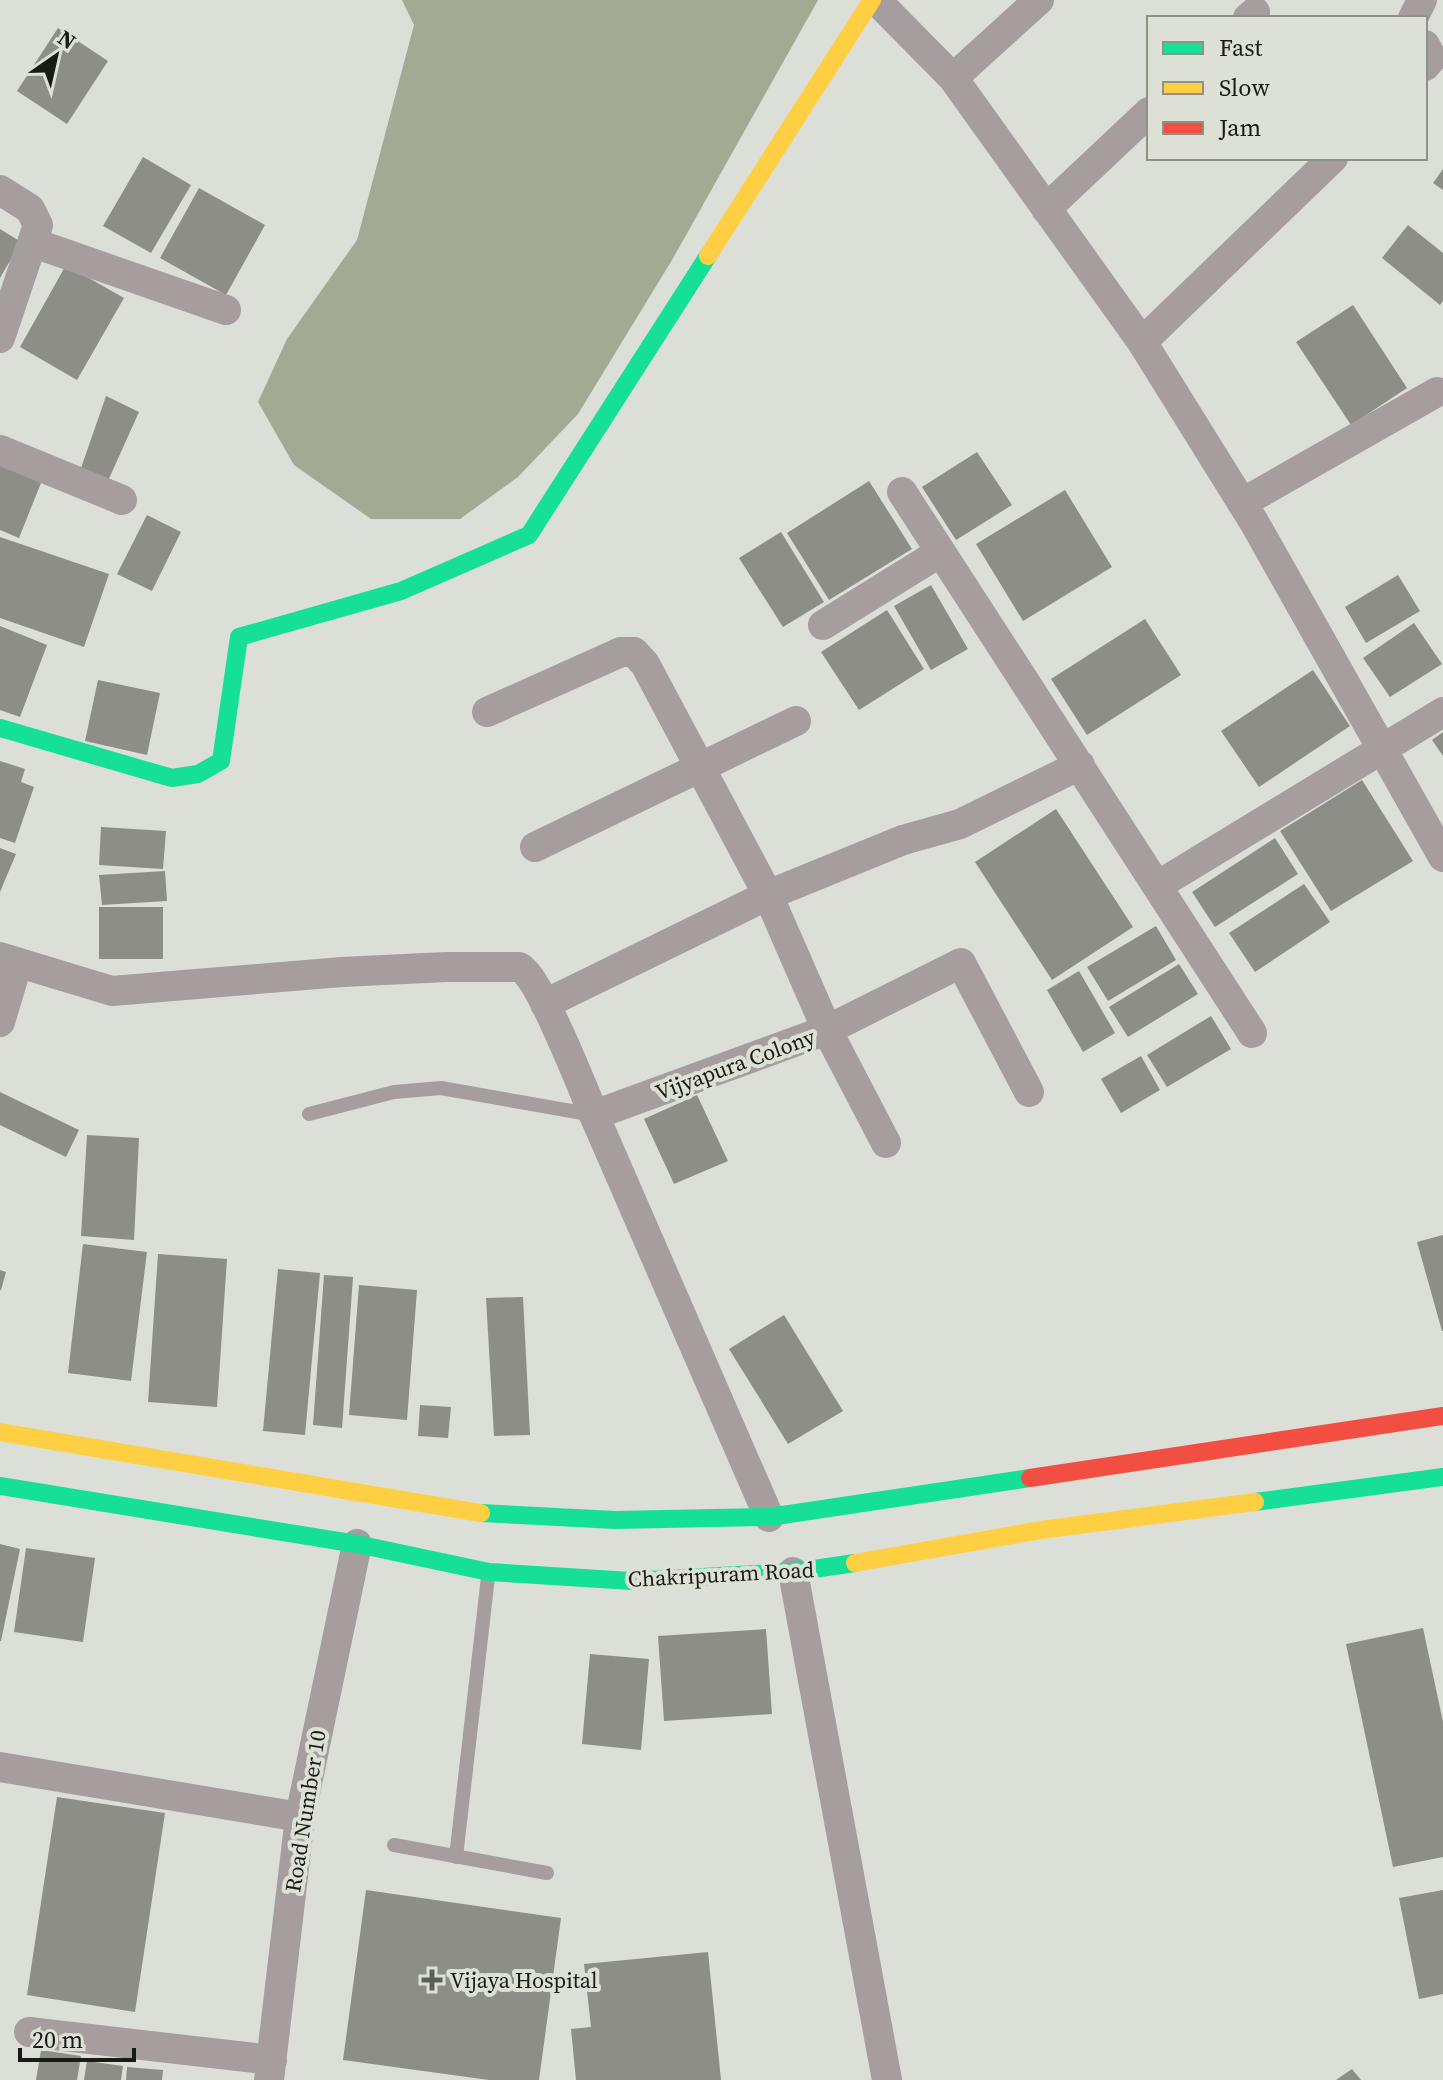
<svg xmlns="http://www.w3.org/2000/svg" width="1443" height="2080" viewBox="0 0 1443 2080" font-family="'Source Serif 4',serif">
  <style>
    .water { fill: #a3aa93 }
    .building { fill: #8c8e87 }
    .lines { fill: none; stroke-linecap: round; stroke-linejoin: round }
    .lane { stroke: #a69d9e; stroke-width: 14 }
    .street { stroke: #a69d9e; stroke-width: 30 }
    .fast { stroke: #16e098; stroke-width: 18 }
    .slow { stroke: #ffcf43; stroke-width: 18 }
    .jam { stroke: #f24e42; stroke-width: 18 }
    .poi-dot { fill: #5d5f5b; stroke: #dde1d5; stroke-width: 3 }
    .labels { text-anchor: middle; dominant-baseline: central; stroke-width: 8; stroke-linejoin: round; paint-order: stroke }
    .street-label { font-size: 22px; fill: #191b17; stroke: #dde1d5 }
    .poi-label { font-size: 22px; fill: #191b17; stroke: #dde1d5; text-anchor: start }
  </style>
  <rect width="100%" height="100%" fill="#dcded8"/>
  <!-- water -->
  <path class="water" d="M 402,0 L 818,0 L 672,260 L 578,414 L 518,477 L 460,519 L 371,519 L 294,465 L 258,402 L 287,339 L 357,240 L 414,25 Z"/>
  <!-- building -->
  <path class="building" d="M 58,28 L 108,61 L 67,124 L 17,91 Z
    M 143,157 L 191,185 L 151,253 L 103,226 Z
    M 1443,169 L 1443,190 L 1433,183 Z
    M 199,188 L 265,225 L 226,295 L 160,258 Z
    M 1408,225 L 1443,253 L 1443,301 L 1440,305 L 1382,258 Z
    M 0,229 L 21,242 L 0,278 Z
    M 66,265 L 124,298 L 77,380 L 20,347 Z
    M 1353,305 L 1407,388 L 1351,425 L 1296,342 Z
    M 106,396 L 139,412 L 107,483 L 80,471 Z
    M 977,452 L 1012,505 L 956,540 L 922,487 Z
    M 0,461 L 43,478 L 19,538 L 0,530 Z
    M 869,481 L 912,549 L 829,600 L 787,533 Z
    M 1065,490 L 1112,567 L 1023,621 L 976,544 Z
    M 147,515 L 181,532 L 152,591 L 117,574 Z
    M 781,532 L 824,602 L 783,627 L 739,558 Z
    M 0,537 L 109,574 L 84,647 L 0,618 Z
    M 1398,575 L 1420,611 L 1366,643 L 1345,607 Z
    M 931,585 L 968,649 L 931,670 L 894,606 Z
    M 887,610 L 924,669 L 859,710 L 821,652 Z
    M 1145,619 L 1181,675 L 1087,735 L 1051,679 Z
    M 1414,623 L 1442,664 L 1390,697 L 1363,658 Z
    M 0,626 L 47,645 L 20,717 L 0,710 Z
    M 1313,670 L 1350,726 L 1259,787 L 1221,731 Z
    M 98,680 L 160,693 L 147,755 L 85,741 Z
    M 1443,732 L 1443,756 L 1432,740 Z
    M 0,761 L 25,769 L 21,782 L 34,787 L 15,843 L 0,838 Z
    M 1362,780 L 1413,861 L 1331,911 L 1280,831 Z
    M 1056,809 L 1133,927 L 1052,980 L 975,862 Z
    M 101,827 L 166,831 L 163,869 L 99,865 Z
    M 1275,838 L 1298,874 L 1215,927 L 1192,892 Z
    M 0,848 L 16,854 L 0,892 Z
    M 165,871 L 167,901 L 102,905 L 99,875 Z
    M 1304,884 L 1330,922 L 1255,972 L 1229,933 Z
    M 99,907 L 163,907 L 163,959 L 99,959 Z
    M 1156,926 L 1176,960 L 1108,1001 L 1087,967 Z
    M 1179,964 L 1198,994 L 1128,1037 L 1109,1007 Z
    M 1079,971 L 1115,1033 L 1083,1052 L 1047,990 Z
    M 1211,1016 L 1231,1049 L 1167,1087 L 1147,1055 Z
    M 1141,1056 L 1160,1090 L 1121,1113 L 1101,1079 Z
    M 0,1092 L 79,1130 L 66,1157 L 0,1125 Z
    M 697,1095 L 728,1161 L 674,1184 L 644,1119 Z
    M 87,1135 L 139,1138 L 134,1240 L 81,1236 Z
    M 1443,1235 L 1443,1331 L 1442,1331 L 1417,1242 Z
    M 83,1244 L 147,1252 L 131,1381 L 68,1373 Z
    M 158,1254 L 227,1259 L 217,1407 L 148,1402 Z
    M 278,1269 L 320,1273 L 305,1435 L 263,1431 Z
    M 0,1270 L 6,1272 L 1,1290 L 0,1290 Z
    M 324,1275 L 353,1277 L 342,1428 L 313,1425 Z
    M 359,1285 L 417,1290 L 407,1420 L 349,1415 Z
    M 523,1297 L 530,1435 L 494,1436 L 486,1298 Z
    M 784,1315 L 843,1411 L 788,1444 L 729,1349 Z
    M 420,1405 L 451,1407 L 448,1438 L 418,1436 Z
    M 0,1544 L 20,1549 L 1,1641 L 0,1641 Z
    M 26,1548 L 95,1558 L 83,1642 L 14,1632 Z
    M 1423,1628 L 1443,1722 L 1443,1857 L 1393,1867 L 1346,1644 Z
    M 766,1629 L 772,1714 L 664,1721 L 658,1636 Z
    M 590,1654 L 649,1659 L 641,1750 L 582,1744 Z
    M 57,1797 L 165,1813 L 135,2012 L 27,1995 Z
    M 366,1890 L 561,1918 L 539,2080 L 489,2080 L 343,2060 Z
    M 1443,1890 L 1443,1994 L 1419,1999 L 1399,1898 Z
    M 708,1952 L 721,2080 L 576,2080 L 571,2029 L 591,2027 L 584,1964 Z
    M 41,2050 L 81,2056 L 77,2080 L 36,2080 Z
    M 87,2061 L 123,2066 L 121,2080 L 84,2080 Z
    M 127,2067 L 163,2070 L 162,2080 L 126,2080 Z
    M 1352,2069 L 1361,2080 L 1336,2080 Z"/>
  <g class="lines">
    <!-- lane -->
    <path class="lane" d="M 309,1114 L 394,1092 L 441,1088 L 594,1115
      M 394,1845 L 547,1873
      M 456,1857 L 488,1577"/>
    <!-- street -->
    <path class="street" d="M 876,0 L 953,78
      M 1039,0 L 953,78 L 1142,342 L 1254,522 L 1443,857
      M 1248,18 L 1255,12
      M 1413,18 L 1422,0
      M 1425,45 L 1432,58 L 1425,66
      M 0,190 L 30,209 L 38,225 L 0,338
      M 1046,209 L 1149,112
      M 34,243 L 226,310
      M 1142,342 L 1333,158
      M 0,450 L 122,500
      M 902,492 L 1252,1033
      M 1242,503 L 1437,392
      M 823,625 L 939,553
      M 487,712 L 621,652 L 634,652 L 645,664 L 768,895 L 827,1030 L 594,1115 L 769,1517
      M 535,847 L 796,721
      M 1157,886 L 1443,712
      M 0,957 L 112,991 L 342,972 L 446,967 L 519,967 C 539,976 583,1089 594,1115
      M 545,1004 L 768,895 L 903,840 L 960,824 L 1080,765
      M 0,1022 L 17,965
      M 886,1143 L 827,1030 L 961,963 L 1029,1092
      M 793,1572 L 887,2080
      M 0,1767 L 300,1817
      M 29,2032 L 272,2060
      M 269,2080 L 300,1817 L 357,1544"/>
    <!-- fast -->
    <path class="fast" d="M 0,728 L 172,778 L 198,774 L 221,761 L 239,637 L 401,591 L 529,535 L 708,256
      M 0,1486 L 357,1544 L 489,1572 L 631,1581 L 793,1572 L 855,1563
      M 1255,1502 L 1443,1477
      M 481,1513 L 615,1520 L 769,1517 L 1030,1478"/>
    <!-- slow -->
    <path class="slow" d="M 708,256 L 872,0
      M 0,1432 L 481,1513
      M 855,1563 L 1041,1530 L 1255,1502"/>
    <!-- jam -->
    <path class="jam" d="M 1030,1478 L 1443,1416"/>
  </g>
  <!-- markers -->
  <path class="poi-dot" d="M428 1968h8v8h8v8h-8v8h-8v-8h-8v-8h8z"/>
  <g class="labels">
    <!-- street labels -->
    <g class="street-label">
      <text transform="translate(735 1064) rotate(-20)">Vijyapura Colony</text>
      <text transform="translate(721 1574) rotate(-3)">Chakripuram Road</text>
      <text transform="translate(305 1811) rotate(-81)">Road Number 10</text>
    </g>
    <!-- poi labels -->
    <g class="poi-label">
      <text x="450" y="1980">Vijaya Hospital</text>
    </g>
  </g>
  <!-- legend -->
  <rect x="1147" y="16" width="280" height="144" fill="#dde1d5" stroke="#8f9289" stroke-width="2"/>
  <rect x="1163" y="42" width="40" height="12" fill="#16e098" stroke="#8f9289" stroke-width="2"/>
  <text x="1219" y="56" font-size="24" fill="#191b17">Fast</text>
  <rect x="1163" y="82" width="40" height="12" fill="#ffcf43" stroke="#8f9289" stroke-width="2"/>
  <text x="1219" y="96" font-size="24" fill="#191b17">Slow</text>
  <rect x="1163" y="122" width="40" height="12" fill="#f24e42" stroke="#8f9289" stroke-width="2"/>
  <text x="1219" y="136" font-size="24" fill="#191b17">Jam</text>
  <!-- north arrow -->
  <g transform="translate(56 56) rotate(34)" stroke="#dde1d5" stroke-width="6" paint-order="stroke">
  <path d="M0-6L14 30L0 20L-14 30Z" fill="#191b17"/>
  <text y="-12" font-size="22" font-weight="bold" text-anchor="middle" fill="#191b17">N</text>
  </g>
  <!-- scale -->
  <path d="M20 2048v12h114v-12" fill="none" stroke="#191b17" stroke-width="4"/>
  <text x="32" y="2048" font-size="24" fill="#191b17" stroke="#dde1d5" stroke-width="6" paint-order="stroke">20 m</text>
</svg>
